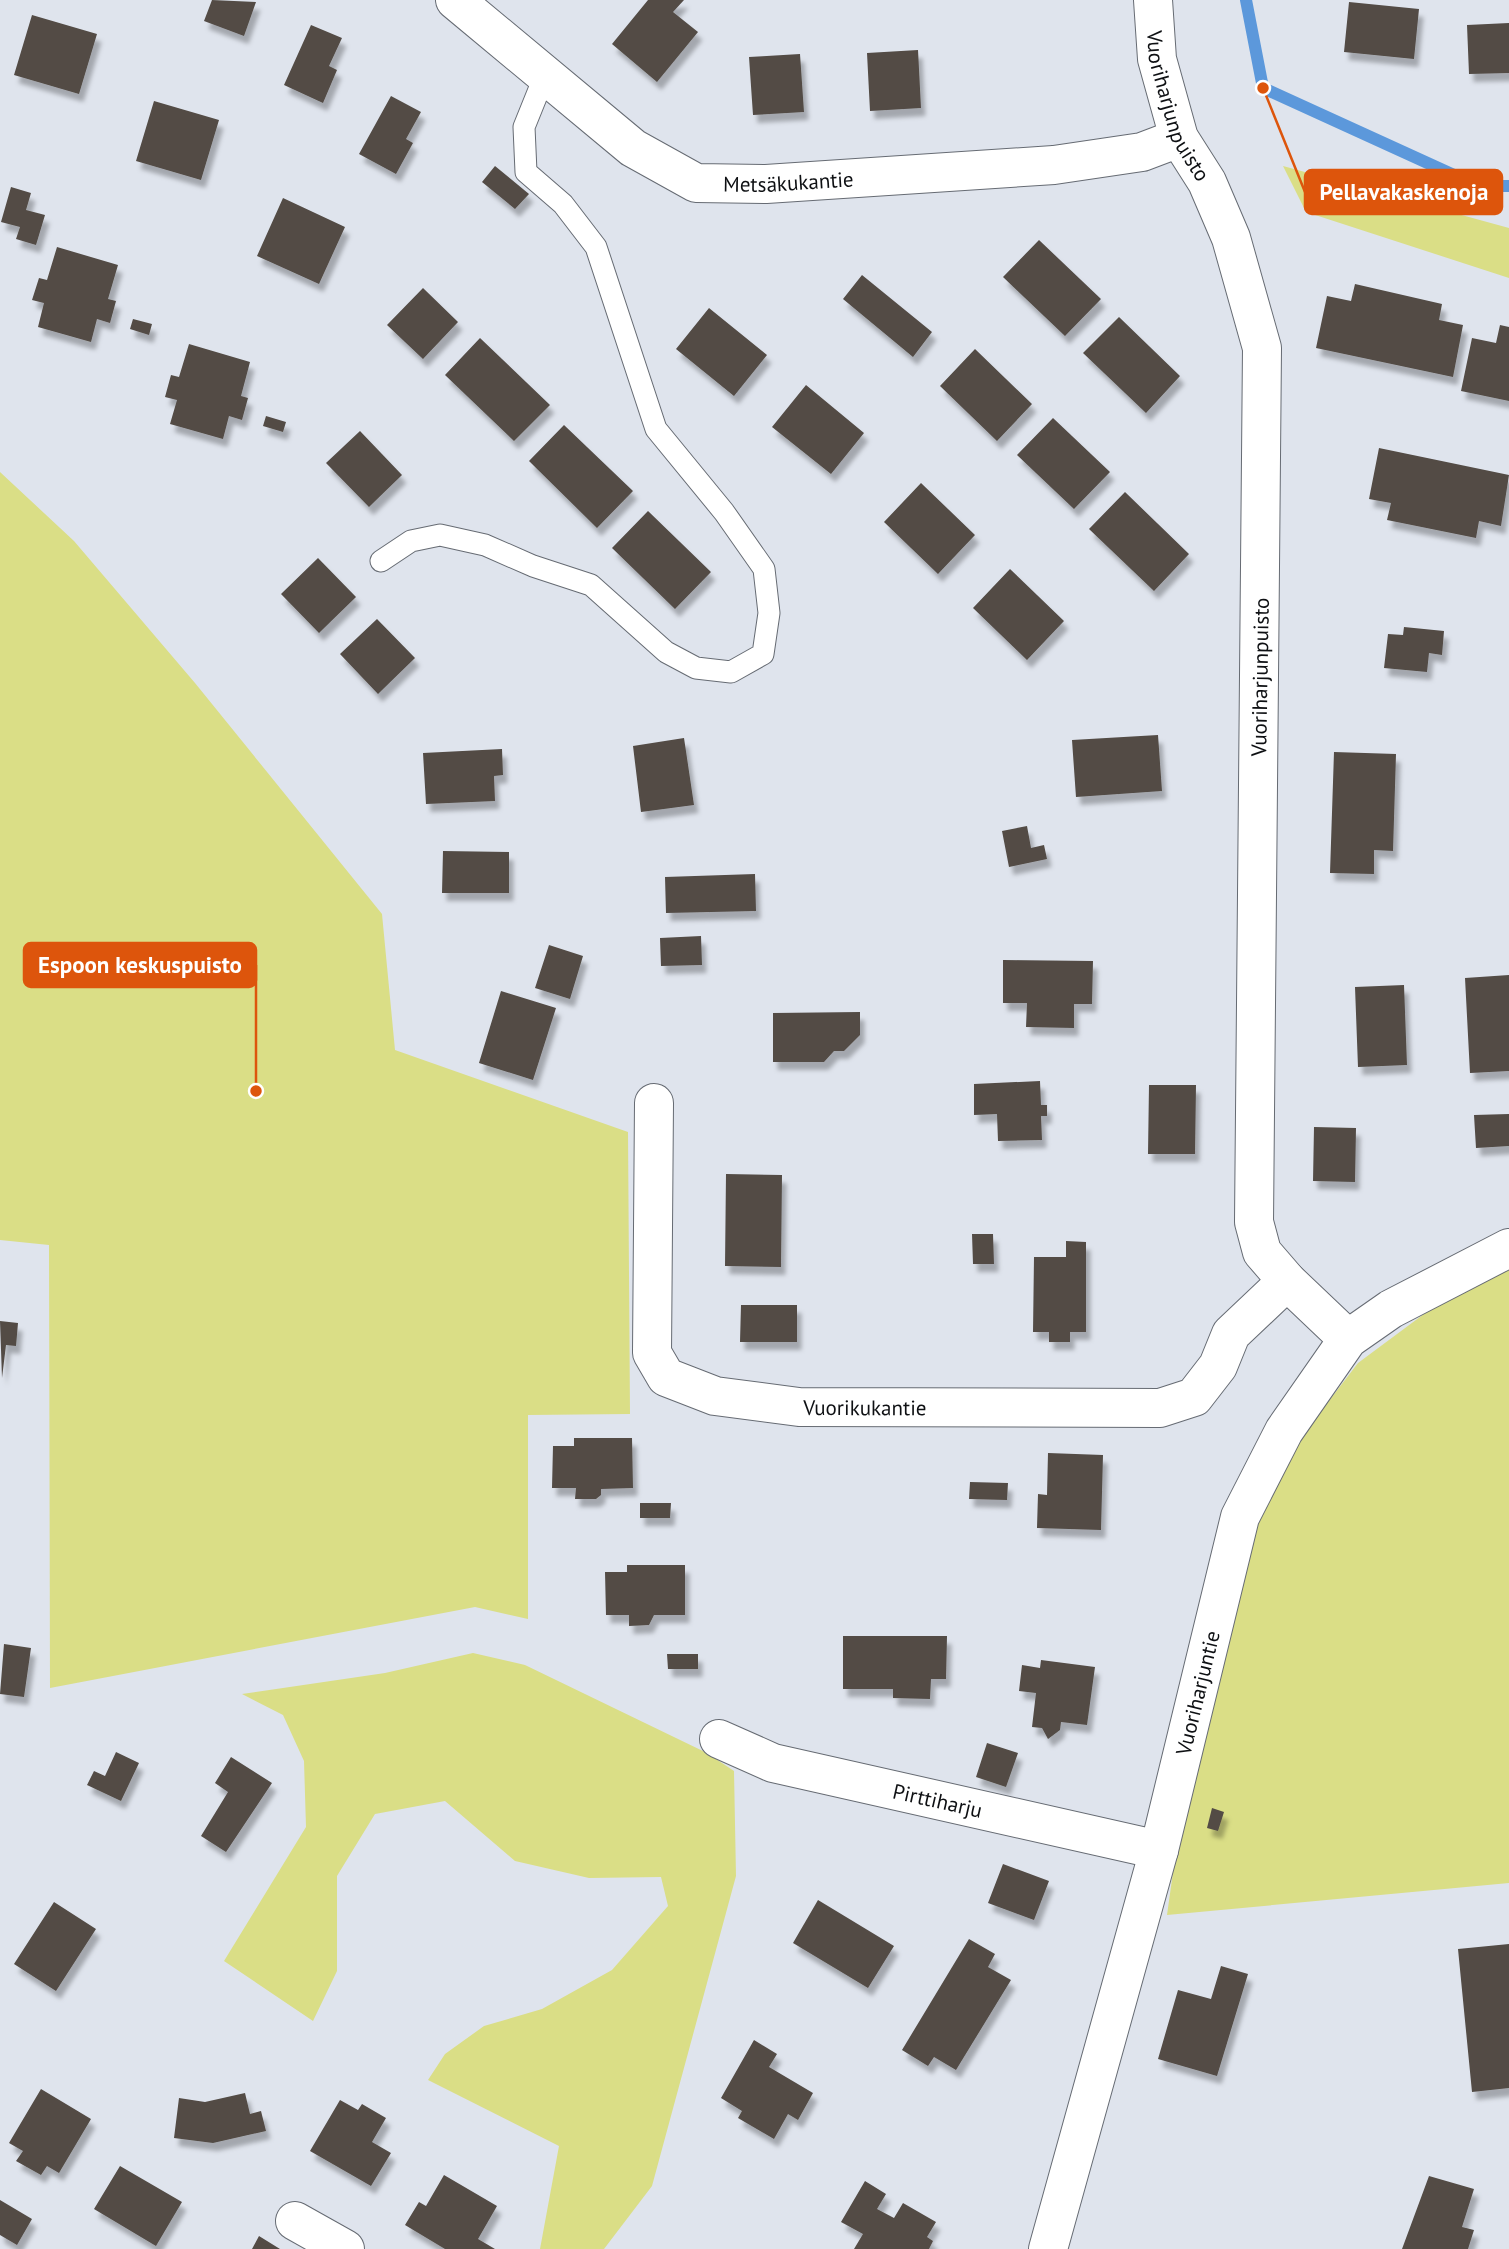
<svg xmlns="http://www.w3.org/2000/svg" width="1509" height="2249" viewBox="0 0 1509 2249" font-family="'PT Sans',sans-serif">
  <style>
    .green { fill: #dade86 }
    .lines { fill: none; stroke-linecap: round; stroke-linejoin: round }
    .stream { stroke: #5c98db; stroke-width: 12 }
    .building { fill: #524b45; filter: url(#shadow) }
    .service-casing { stroke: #666b73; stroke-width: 23 }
    .minor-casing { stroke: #666b73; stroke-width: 40 }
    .tertiary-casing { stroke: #666b73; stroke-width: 40 }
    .service { stroke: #fff; stroke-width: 21 }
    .minor { stroke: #fff; stroke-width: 38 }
    .tertiary { stroke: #fff; stroke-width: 38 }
    .labels { text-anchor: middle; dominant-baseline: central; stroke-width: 7; stroke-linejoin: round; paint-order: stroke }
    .street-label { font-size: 21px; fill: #0e1013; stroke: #fff }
    .leader { fill: none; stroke: #dd550c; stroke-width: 2.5 }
    .callout-dot { fill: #dd550c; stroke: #fff; stroke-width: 2.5 }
    .callout { fill: #dd550c; stroke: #dd550c; stroke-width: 2.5 }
    .callout-label { font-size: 23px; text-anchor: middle; font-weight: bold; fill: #fff }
  </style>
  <defs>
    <filter id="shadow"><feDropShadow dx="4.5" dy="8" stdDeviation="2" flood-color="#0004"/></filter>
  </defs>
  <rect width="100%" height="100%" fill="#dfe4ed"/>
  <!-- green -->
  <path class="green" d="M 1283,166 L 1509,228 L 1509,278 L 1306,212 Z
    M 0,472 L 74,541 L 195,683 L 382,914 L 395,1050 L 628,1132 L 630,1414 L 528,1415 L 528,1619 L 475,1607 L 50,1688 L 49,1245 L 0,1240 Z
    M 1509,1268 L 1509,1883 L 1167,1915 L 1184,1794 L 1255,1528 L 1292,1449 L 1358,1363 L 1459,1288 Z
    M 473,1653 L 525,1665 L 707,1753 L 734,1771 L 736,1876 L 652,2186 L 604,2249 L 540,2249 L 559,2146 L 428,2080 L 445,2054 L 484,2026 L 542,2009 L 612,1970 L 668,1906 L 661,1877 L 589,1878 L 515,1861 L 445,1801 L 375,1814 L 337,1876 L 337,1971 L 313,2021 L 224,1961 L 306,1827 L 304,1761 L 283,1715 L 242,1694 L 385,1673 Z"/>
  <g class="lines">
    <!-- stream -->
    <path class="stream" d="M 1246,0 L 1263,88 L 1478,186 L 1509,186"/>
  </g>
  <!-- building -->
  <path class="building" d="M 212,0 L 256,2 L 244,36 L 204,21 Z
    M 648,0 L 684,0 L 673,12 L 698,32 L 657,82 L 612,44 Z
    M 1349,2 L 1419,9 L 1414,59 L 1344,52 Z
    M 32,15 L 97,34 L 79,94 L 14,75 Z
    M 1509,23 L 1509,73 L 1469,74 L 1467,25 Z
    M 311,25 L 342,38 L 329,66 L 337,70 L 323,103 L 284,85 Z
    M 918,50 L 921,108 L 870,111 L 867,53 Z
    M 800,54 L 804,112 L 753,115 L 749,57 Z
    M 391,96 L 421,112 L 406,139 L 413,143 L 396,174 L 359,154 Z
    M 154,101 L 219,120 L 201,180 L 136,161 Z
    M 495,166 L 529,194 L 515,209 L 482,182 Z
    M 11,187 L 31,193 L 26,210 L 45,215 L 36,245 L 16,239 L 20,227 L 1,222 Z
    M 283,198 L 345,227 L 319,284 L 257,256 Z
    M 1039,240 L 1101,299 L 1065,336 L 1003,277 Z
    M 57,247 L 118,265 L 108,299 L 116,301 L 110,323 L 97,319 L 91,342 L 38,327 L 44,303 L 32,300 L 39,278 L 47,280 Z
    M 862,275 L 932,332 L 913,357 L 843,299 Z
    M 1355,284 L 1442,304 L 1439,320 L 1463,325 L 1453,377 L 1316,348 L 1327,296 L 1351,301 Z
    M 423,288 L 458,322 L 423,359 L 387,325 Z
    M 709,308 L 767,355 L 734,396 L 676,349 Z
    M 1119,317 L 1180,376 L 1146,413 L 1083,353 Z
    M 133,319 L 152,324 L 149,335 L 130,329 Z
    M 1500,325 L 1509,327 L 1509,401 L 1461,391 L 1472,338 L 1496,343 Z
    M 480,338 L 550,405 L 514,441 L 445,375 Z
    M 189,344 L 250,362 L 241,396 L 248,398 L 242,420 L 229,416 L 223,439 L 170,424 L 177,400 L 165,397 L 171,375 L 179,377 Z
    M 975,349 L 1032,404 L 997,441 L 940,386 Z
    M 806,385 L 864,433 L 831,474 L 772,427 Z
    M 266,416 L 286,422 L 283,432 L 263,426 Z
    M 1053,418 L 1110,472 L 1074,509 L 1017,455 Z
    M 564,425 L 633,491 L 597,528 L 529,461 Z
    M 360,431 L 402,475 L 369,507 L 326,463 Z
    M 1379,448 L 1509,475 L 1501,526 L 1479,521 L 1476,538 L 1387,520 L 1391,503 L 1369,499 Z
    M 921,483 L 975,535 L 938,574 L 884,522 Z
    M 1125,492 L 1189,554 L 1154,591 L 1089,529 Z
    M 648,511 L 711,572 L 675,609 L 612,548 Z
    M 318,558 L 356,597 L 319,633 L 281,594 Z
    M 1010,569 L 1064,621 L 1027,660 L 973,608 Z
    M 377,619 L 415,658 L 378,694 L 340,654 Z
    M 1404,627 L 1444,631 L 1442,655 L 1429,653 L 1427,672 L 1384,668 L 1388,634 L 1403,635 Z
    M 1158,735 L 1162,791 L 1076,797 L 1072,740 Z
    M 684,738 L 694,805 L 641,812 L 633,746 Z
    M 502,749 L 503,775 L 494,776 L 495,801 L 426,804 L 423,753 Z
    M 1334,752 L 1396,754 L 1393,851 L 1374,850 L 1374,874 L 1330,873 Z
    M 1027,826 L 1031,848 L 1044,845 L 1047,859 L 1009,867 L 1002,831 Z
    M 443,851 L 509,852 L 509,893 L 442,893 Z
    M 755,874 L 756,911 L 666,913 L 665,877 Z
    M 701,936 L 702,965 L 661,966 L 660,938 Z
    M 549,945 L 583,956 L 570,999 L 535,988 Z
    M 1003,960 L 1093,961 L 1092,1004 L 1074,1004 L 1074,1028 L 1026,1027 L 1027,1003 L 1003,1003 Z
    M 1509,975 L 1509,1071 L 1470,1073 L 1465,978 Z
    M 1404,985 L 1407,1065 L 1358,1067 L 1355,987 Z
    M 501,991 L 556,1008 L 533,1080 L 479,1063 Z
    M 860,1012 L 860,1035 L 844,1051 L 834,1051 L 824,1062 L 773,1062 L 773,1013 Z
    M 1040,1081 L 1041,1105 L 1047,1105 L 1047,1116 L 1041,1116 L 1042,1140 L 998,1141 L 997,1114 L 974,1115 L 974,1084 Z
    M 1149,1085 L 1196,1085 L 1195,1154 L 1148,1154 Z
    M 1509,1114 L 1509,1146 L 1476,1148 L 1474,1115 Z
    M 1314,1127 L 1356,1128 L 1355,1182 L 1313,1181 Z
    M 726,1174 L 782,1175 L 781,1267 L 725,1266 Z
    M 972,1234 L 993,1234 L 994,1264 L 973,1264 Z
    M 1066,1241 L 1086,1242 L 1086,1332 L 1070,1332 L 1070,1342 L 1049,1342 L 1049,1332 L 1033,1332 L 1034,1257 L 1066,1257 Z
    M 741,1305 L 797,1305 L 797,1342 L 740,1342 Z
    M 0,1321 L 18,1323 L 16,1346 L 6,1345 L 2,1378 Z
    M 574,1438 L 632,1438 L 633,1488 L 601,1489 L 601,1495 L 596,1499 L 575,1499 L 576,1488 L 552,1488 L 553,1446 L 574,1446 Z
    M 1048,1453 L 1103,1455 L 1101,1530 L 1037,1528 L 1038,1494 L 1047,1495 Z
    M 970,1482 L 1008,1483 L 1007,1500 L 969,1499 Z
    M 640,1503 L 671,1503 L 670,1518 L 640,1518 Z
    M 627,1565 L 685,1565 L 685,1615 L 654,1615 L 649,1625 L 629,1626 L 629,1615 L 606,1615 L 605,1572 L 627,1572 Z
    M 843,1636 L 947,1636 L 946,1679 L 931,1679 L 930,1699 L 893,1698 L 893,1689 L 843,1689 Z
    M 4,1644 L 31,1648 L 24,1697 L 0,1694 Z
    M 667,1654 L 698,1654 L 698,1669 L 668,1669 Z
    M 1041,1660 L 1095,1667 L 1087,1725 L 1061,1722 L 1060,1730 L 1048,1739 L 1042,1728 L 1032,1727 L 1036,1693 L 1019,1691 L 1022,1665 L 1040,1668 Z
    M 987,1743 L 1018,1753 L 1006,1787 L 976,1777 Z
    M 116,1752 L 139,1763 L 121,1801 L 87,1785 L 94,1771 L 105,1776 Z
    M 231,1757 L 272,1783 L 226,1852 L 201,1836 L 228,1792 L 215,1783 Z
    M 1212,1808 L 1224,1812 L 1218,1831 L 1207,1828 Z
    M 1003,1864 L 1049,1881 L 1034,1920 L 988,1903 Z
    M 818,1900 L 894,1946 L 868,1988 L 793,1943 Z
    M 54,1902 L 96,1929 L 56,1991 L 14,1964 Z
    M 969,1939 L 995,1954 L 988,1967 L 1011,1980 L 956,2070 L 934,2057 L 928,2066 L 902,2050 Z
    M 1509,1944 L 1509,2088 L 1472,2092 L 1458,1949 Z
    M 1221,1966 L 1248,1974 L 1217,2076 L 1158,2059 L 1178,1990 L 1211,1999 Z
    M 754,2040 L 777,2054 L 769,2067 L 813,2093 L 798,2120 L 788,2114 L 774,2139 L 738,2118 L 742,2111 L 721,2098 Z
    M 41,2089 L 91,2119 L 59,2173 L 47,2166 L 41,2175 L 16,2161 L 23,2151 L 9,2143 Z
    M 245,2093 L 250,2114 L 261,2111 L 266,2131 L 213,2143 L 174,2138 L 179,2098 L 205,2102 Z
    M 340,2100 L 358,2110 L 362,2104 L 386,2118 L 372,2142 L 391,2153 L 371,2186 L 310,2151 Z
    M 120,2166 L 182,2202 L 156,2246 L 94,2209 Z
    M 444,2175 L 497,2206 L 478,2239 L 495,2249 L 445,2249 L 405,2225 L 419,2202 L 426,2206 Z
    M 1429,2176 L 1474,2189 L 1462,2227 L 1474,2230 L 1468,2249 L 1402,2249 Z
    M 865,2181 L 886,2194 L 877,2209 L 894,2218 L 903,2203 L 936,2222 L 927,2237 L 933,2241 L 929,2249 L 854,2249 L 863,2234 L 841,2222 Z
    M 0,2200 L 32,2219 L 17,2245 L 0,2235 Z
    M 259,2236 L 280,2249 L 252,2249 Z"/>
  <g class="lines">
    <defs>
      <path id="service" d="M 381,561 L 411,541 L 440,535 L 485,545 L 533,566 L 591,585 L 666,652 L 696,668 L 731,672 L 763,654 L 769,613 L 764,569 L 724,512 L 656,429 L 596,247 L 563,204 L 526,172 L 524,127 L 545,75"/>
      <g id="minor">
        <path id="s1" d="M 455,0 L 633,148 L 696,183 L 766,184 L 1054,165 L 1142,152 L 1179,138"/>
        <path id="s2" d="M 1153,0 L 1157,59 L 1179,138 L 1207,182 L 1231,238 L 1262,348 L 1254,1222 L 1262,1252 L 1287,1281 L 1348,1339"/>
        <path id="s3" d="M 654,1103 L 652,1353 L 666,1377 L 715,1396 L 799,1407 L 1160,1408 L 1194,1397 L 1218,1366 L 1231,1334 L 1287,1281"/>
        <path id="s4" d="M 719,1739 L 773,1763 L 1159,1850"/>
        <path d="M 295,2221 L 345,2249"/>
      </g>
      <g id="tertiary">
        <path id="s5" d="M 1048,2249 L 1159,1850 L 1240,1517 L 1284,1431 L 1348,1339 L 1391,1309 L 1509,1248"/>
      </g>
    </defs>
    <!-- service casing -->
    <use href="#service" class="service-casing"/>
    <!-- minor casing -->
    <use href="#minor" class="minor-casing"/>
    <!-- tertiary casing -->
    <use href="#tertiary" class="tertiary-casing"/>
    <!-- service -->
    <use href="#service" class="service"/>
    <!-- minor -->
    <use href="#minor" class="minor"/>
    <!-- tertiary -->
    <use href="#tertiary" class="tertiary"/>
  </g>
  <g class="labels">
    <!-- street labels -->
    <g class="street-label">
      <text stroke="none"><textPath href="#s2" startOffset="110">Vuoriharjunpuisto</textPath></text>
      <text stroke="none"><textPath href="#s1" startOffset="396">Metsäkukantie</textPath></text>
      <text transform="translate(1260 677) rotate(-89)">Vuoriharjunpuisto</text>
      <text stroke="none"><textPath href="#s3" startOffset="481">Vuorikukantie</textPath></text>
      <text stroke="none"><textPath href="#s5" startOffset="576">Vuoriharjuntie</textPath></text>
      <text stroke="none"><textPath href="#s4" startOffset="228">Pirttiharju</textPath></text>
    </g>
  </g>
  <!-- callouts -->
  <path class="leader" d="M1263 88L1305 192M256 1091L256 965"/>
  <g class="callout-dot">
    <circle cx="1263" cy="88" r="7"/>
    <circle cx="256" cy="1091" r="7"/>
  </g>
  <g class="callout">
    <rect x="1305" y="170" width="197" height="44" rx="7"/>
    <rect x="24" y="943" width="232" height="44" rx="7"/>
  </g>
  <g class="callout-label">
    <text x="1404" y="200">Pellavakaskenoja</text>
    <text x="140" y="973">Espoon keskuspuisto</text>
  </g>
</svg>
